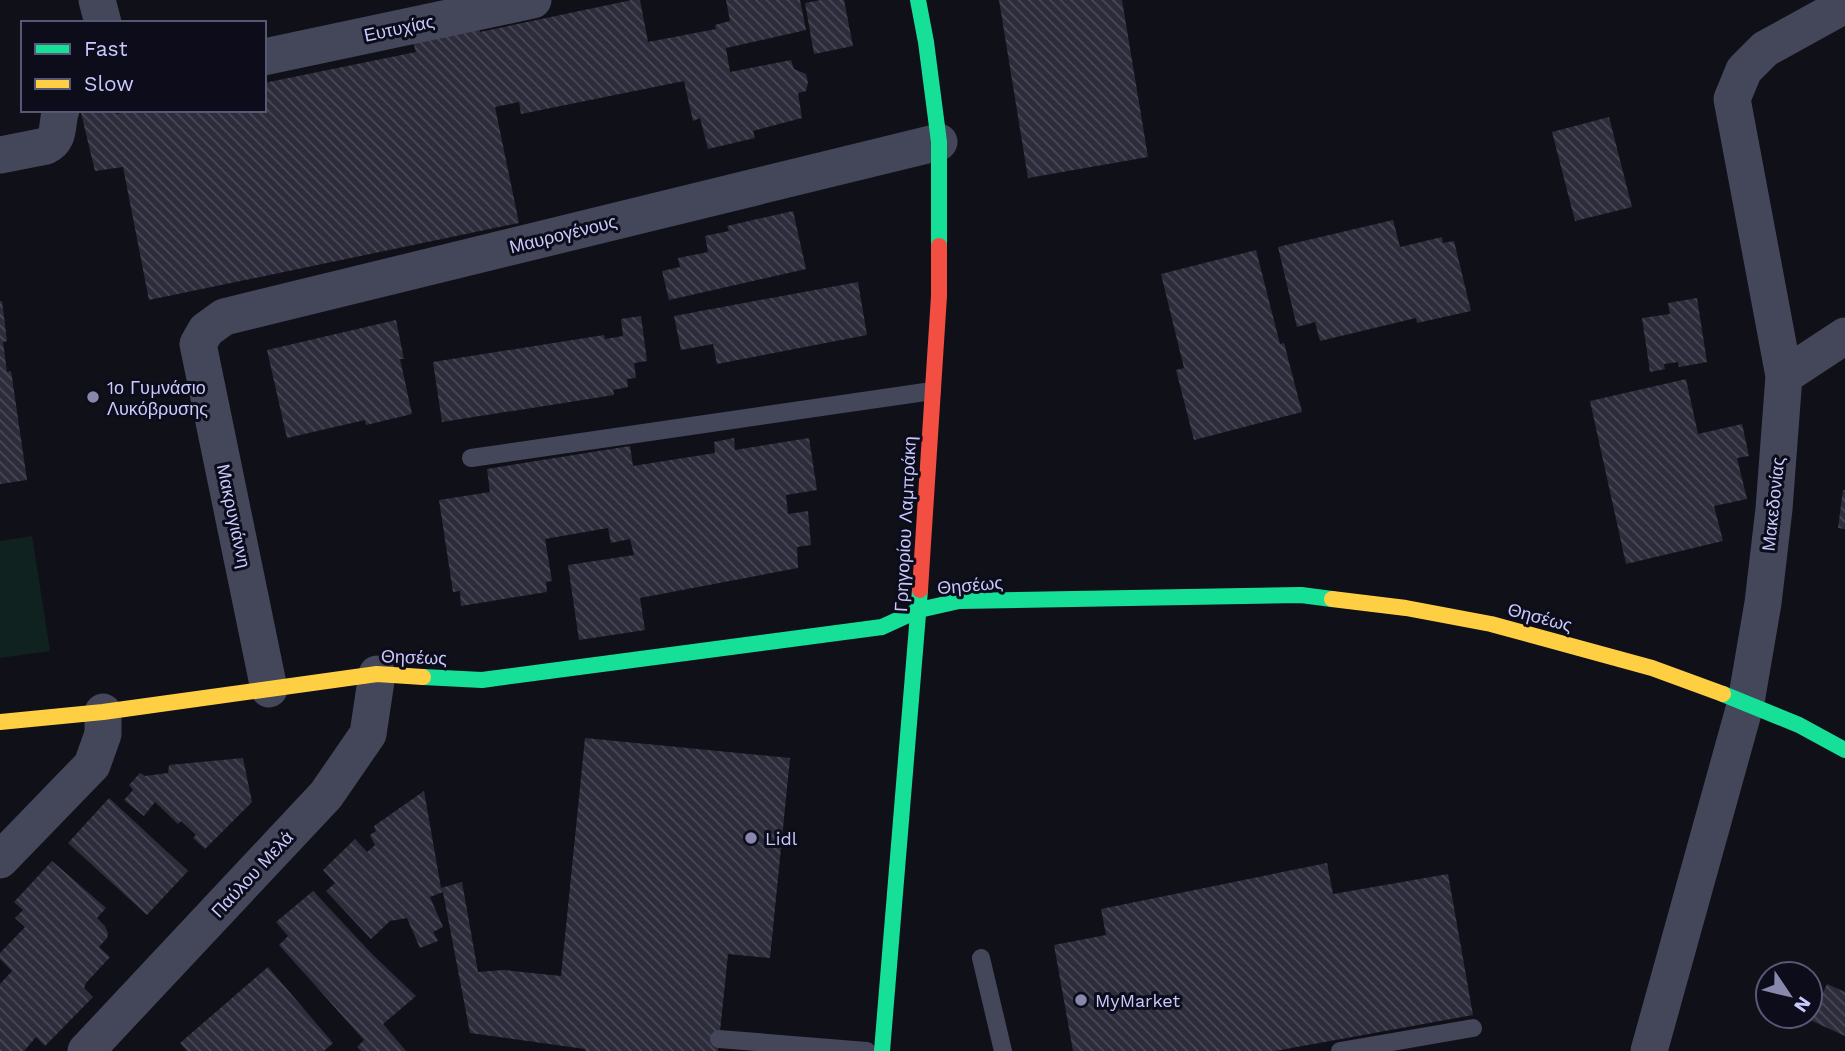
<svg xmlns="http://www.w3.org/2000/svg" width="1845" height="1051" viewBox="0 0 1845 1051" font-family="'Work Sans',sans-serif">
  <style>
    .green { fill: #0f2220 }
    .building { fill: url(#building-back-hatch) }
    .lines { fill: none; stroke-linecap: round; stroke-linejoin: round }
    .lane { stroke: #444659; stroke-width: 18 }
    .street { stroke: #444659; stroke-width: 37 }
    .fast { stroke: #16e098; stroke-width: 16 }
    .slow { stroke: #ffcf43; stroke-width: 16 }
    .jam { stroke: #f24e42; stroke-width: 16 }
    .poi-dot { fill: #8888ad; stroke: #0c0c1b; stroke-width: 2.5 }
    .labels { text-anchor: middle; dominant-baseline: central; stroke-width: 6; stroke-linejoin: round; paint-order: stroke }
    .street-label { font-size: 18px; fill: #c8c9fd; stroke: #0c0c1b }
    .poi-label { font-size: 18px; fill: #c8c9fd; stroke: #0c0c1b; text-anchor: start }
  </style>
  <defs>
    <pattern id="building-back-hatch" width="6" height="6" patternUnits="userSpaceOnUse" patternTransform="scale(1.75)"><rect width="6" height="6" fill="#2d2c3b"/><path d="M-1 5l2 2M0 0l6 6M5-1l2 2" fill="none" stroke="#4a4958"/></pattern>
  </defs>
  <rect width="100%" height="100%" fill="#101018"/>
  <!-- green -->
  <path class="green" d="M 32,536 L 50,651 L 0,658 L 0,541 Z"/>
  <!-- building -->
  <path class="building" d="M 632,0 L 640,0 L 648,42 L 716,29 L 715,25 L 730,21 L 726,0 L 800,0 L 806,30 L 726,48 L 730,72 L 791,60 L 794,69 L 806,74 L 808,82 L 806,91 L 798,93 L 802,118 L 753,131 L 755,138 L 708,149 L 700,118 L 693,121 L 684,81 L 521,114 L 519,102 L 495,107 L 519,223 L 149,300 L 123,167 L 95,171 L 81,113 L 96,110 L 116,110 L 116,114 L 135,110 L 264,110 L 264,83 L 416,52 L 413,42 L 479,28 L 480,32 Z
    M 821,0 L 844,0 L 853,46 L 814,54 L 805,3 Z
    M 999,0 L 1122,0 L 1148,157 L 1028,178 Z
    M 1609,117 L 1632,207 L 1575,221 L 1552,132 Z
    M 793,211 L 806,269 L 669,300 L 662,271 L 680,267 L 678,258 L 708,252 L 705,236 L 729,231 L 727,226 Z
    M 1393,220 L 1400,247 L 1442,237 L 1443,243 L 1454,241 L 1471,311 L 1417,323 L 1416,318 L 1320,341 L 1315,322 L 1297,327 L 1278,247 Z
    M 1256,250 L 1280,344 L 1284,343 L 1302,412 L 1194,440 L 1176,370 L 1184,368 L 1161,274 Z
    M 858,282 L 867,335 L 717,364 L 713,344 L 681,350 L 674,316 Z
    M 1697,298 L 1707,362 L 1679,367 L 1678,362 L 1664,364 L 1665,369 L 1650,372 L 1642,318 L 1670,314 L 1668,303 Z
    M 0,301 L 2,301 L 7,341 L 3,342 L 7,372 L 11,371 L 27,480 L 0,484 Z
    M 641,316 L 647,361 L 634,363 L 636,378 L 627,379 L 628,387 L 613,390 L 614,395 L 442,422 L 433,362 L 604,335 L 605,339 L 623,336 L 621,319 Z
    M 396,320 L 404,359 L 400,359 L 412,414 L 366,425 L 365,420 L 287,438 L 267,350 Z
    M 1686,379 L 1698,434 L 1742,424 L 1749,456 L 1737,458 L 1747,499 L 1714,506 L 1723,541 L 1626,564 L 1590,401 Z
    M 734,438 L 735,450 L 809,438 L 817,490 L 786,495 L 788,514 L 808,511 L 811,545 L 797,547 L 798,568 L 640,598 L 645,630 L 579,640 L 568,565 L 634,555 L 630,539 L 611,543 L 608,528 L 545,539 L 552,581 L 546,582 L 547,592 L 461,606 L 460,591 L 453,592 L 439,500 L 490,492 L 487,469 L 630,446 L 633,466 L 715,453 L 714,442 Z
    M 1843,490 L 1845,490 L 1845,529 L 1838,528 Z
    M 585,738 L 790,758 L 770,958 L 728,954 L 718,1051 L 585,1051 L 585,1049 L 470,1033 L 443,892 L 430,897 L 443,927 L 433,932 L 438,941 L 420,948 L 407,918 L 390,921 L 371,939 L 326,891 L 335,883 L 323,870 L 355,839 L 367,852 L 375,845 L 370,835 L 376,831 L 374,826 L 424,791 L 441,888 L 462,882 L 478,972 L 504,970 L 561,976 Z
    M 243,758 L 252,802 L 205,849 L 193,838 L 196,835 L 181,821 L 178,824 L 155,802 L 144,816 L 124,800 L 133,790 L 129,785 L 140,773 L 145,776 L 168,773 L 169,765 Z
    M 109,798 L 188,871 L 147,915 L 68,843 Z
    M 52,861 L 106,908 L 97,918 L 105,926 L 108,933 L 107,938 L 99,947 L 110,957 L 86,983 L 84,988 L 93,997 L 45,1046 L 36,1037 L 24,1051 L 0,1051 L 0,984 L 12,971 L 0,959 L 0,953 L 25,927 L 15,918 L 23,910 L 14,902 Z
    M 1327,863 L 1333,894 L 1448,874 L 1473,1015 L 1275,1051 L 1073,1051 L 1054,945 L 1106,935 L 1101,909 Z
    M 313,891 L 372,954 L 416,996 L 383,1024 L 406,1051 L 361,1051 L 357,1047 L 364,1040 L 279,945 L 288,936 L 276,922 Z
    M 268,967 L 333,1043 L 324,1051 L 187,1051 L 180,1043 Z
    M 1827,984 L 1845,992 L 1845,1036 L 1810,1020 Z"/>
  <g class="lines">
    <!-- lane -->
    <path class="lane" d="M 471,458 L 932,391
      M 981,958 L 1003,1051
      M 719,1039 L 867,1051
      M 1340,1051 L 1473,1028"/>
    <!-- street -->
    <path class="street" d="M 97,0 L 103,23
      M 264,57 L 533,0
      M 0,155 L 46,146 C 61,139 56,123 61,110
      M 1784,376 L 1845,336
      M 269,689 L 198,344 L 206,330 L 224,317 L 939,142
      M 0,860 L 92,765 L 103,734 L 103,712
      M 86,1051 L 326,795 L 368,734 L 377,674
      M 1649,1051 L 1746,702 L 1763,603 L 1774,509 L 1784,376 L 1732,99 L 1744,70 L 1765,49 L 1845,5"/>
    <!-- fast -->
    <path class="fast" d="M 918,0 L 926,42 L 939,142 L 939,246
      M 423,677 L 482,680 L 882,627 L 919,610 L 959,601 L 1301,595 L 1332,599
      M 1723,694 L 1799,725 L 1845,750
      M 882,1051 L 920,590"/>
    <!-- slow -->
    <path class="slow" d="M 1332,599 L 1406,608 L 1491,624 L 1652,668 L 1723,694
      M 0,722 L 103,712 L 377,674 L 423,677"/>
    <!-- jam -->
    <path class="jam" d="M 920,590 L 939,296 L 939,246"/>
  </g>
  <!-- markers -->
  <g class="poi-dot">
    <circle cx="93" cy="397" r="7"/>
    <circle cx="751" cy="838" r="7"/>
    <circle cx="1081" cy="1000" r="7"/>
  </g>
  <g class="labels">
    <!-- street labels -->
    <g class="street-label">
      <text transform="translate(399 28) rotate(-12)">Ευτυχίας</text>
      <text transform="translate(563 234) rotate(-14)">Μαυρογένους</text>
      <text transform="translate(1773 504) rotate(-84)">Μακεδονίας</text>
      <text transform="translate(234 516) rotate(78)">Μακρυγιάννη</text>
      <text transform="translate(905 524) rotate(-87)">Γρηγορίου Λαμπράκη</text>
      <text transform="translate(970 585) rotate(-5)">Θησέως</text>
      <text transform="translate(1540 617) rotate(15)">Θησέως</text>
      <text transform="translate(414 657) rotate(2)">Θησέως</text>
      <text transform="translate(252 874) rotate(-47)">Παύλου Μελά</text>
    </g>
    <!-- poi labels -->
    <g class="poi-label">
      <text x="107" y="387">1ο Γυμνάσιο<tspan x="107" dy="21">Λυκόβρυσης</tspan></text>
      <text x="765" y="838">Lidl</text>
      <text x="1095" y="1000">MyMarket</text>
    </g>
  </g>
  <!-- legend -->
  <rect x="21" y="21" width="245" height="91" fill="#0c0c1b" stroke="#575875" stroke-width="2"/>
  <rect x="35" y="44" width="35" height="10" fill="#16e098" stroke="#575875" stroke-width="2"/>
  <text x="84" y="56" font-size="21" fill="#c8c9fd">Fast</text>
  <rect x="35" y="79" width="35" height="10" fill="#ffcf43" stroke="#575875" stroke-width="2"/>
  <text x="84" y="91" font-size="21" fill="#c8c9fd">Slow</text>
  <!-- north arrow -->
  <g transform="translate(1789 995) rotate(125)"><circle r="33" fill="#0c0c1b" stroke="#575875" stroke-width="2"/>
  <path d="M0-5L12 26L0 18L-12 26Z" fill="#8888ad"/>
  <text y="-10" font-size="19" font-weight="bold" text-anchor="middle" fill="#c8c9fd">N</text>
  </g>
</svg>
